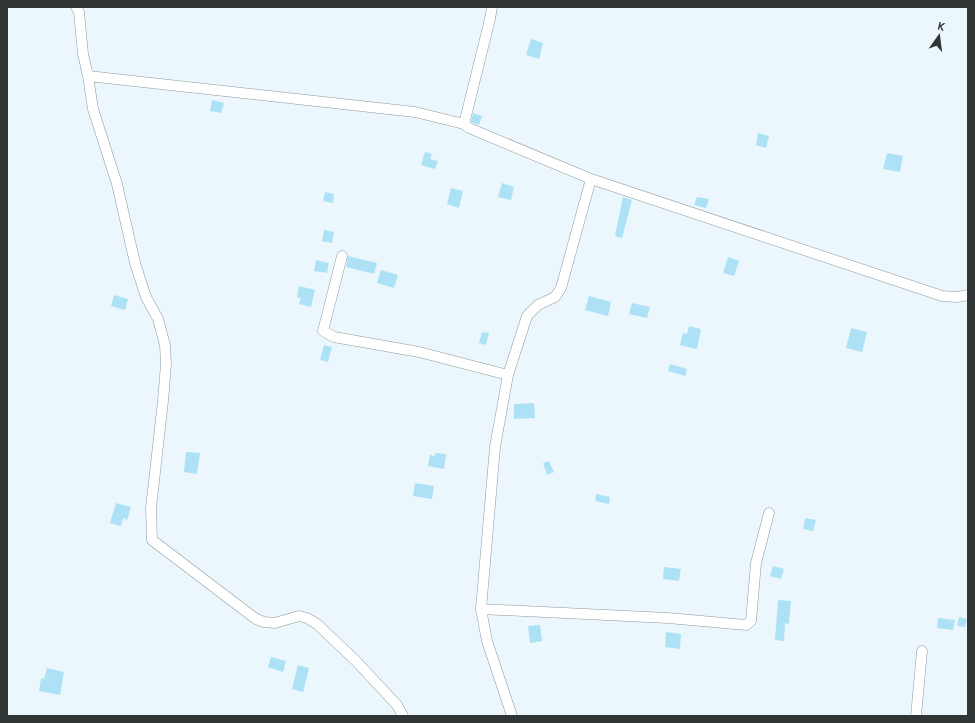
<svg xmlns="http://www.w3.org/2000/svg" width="975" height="723" viewBox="0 0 975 723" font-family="'Space Grotesk',sans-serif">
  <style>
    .building { fill: #ade2f6 }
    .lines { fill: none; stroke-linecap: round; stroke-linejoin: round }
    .street-casing { stroke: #8e999d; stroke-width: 11 }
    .street { stroke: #fff; stroke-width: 10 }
  </style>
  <rect width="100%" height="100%" fill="#ebf7fc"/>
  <!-- building -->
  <path class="building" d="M 531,39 L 543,43 L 539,59 L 526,55 Z
    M 212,100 L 224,103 L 221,113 L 210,111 Z
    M 473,113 L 482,116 L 479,125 L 471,122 Z
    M 758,133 L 769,136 L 766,148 L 756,145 Z
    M 425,152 L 432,154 L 430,159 L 438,161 L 435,169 L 421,165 Z
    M 887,153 L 903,156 L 900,172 L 883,169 Z
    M 502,183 L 514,187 L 511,200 L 498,197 Z
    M 451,188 L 463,191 L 459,208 L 447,204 Z
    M 325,192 L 334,194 L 333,203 L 323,201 Z
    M 623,197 L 632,200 L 622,238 L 615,236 Z
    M 697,197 L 709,199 L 706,208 L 694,205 Z
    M 324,230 L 334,232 L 332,243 L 322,241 Z
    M 348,256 L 377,263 L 374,274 L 346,267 Z
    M 728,257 L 739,261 L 734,276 L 723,273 Z
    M 316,260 L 329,263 L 327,273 L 314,271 Z
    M 381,270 L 398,275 L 394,288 L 377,283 Z
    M 299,286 L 315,290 L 311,307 L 299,304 L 301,298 L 297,297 Z
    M 114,295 L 128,299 L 125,310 L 111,306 Z
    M 589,296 L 611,302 L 608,316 L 585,310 Z
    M 632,303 L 650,307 L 647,318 L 629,314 Z
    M 689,326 L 701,329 L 697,349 L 680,345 L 683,333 L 687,334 Z
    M 851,328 L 867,332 L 862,352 L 846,348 Z
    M 482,332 L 489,333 L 486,345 L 479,343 Z
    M 324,345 L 332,347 L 328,362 L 320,360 Z
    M 670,364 L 687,369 L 685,376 L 668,371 Z
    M 534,403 L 535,418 L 514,419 L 514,404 Z
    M 186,452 L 200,453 L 197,474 L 184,472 Z
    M 435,453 L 446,454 L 444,469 L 428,466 L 430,455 L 435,456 Z
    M 549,461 L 554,472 L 547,475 L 543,463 Z
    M 415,483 L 434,486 L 432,499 L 413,496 Z
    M 596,494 L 610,497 L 609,504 L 595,501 Z
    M 116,503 L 131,507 L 127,520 L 123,518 L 121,526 L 110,523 Z
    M 805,518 L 816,520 L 813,531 L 803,529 Z
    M 773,566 L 784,569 L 781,579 L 770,576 Z
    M 664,567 L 681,569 L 679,581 L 663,579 Z
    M 778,600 L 791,601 L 789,624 L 785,623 L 784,641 L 775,640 Z
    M 959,617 L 967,619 L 965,627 L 957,626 Z
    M 938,618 L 955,620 L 953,630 L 937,628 Z
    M 540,625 L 542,641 L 530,643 L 528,626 Z
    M 666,632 L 681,634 L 680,649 L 665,647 Z
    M 271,657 L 286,661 L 283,672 L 268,667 Z
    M 298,665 L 309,668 L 303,692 L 292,689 Z
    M 47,668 L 64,672 L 60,695 L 39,691 L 41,678 L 44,679 Z"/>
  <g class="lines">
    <defs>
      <path id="street" d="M 76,7 L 79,12 L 83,54 L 88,76 L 93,109 L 117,184 L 135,263 L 146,297 L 158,319 L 165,345 L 166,364 L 163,401 L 151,508 L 152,540 L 256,619 L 264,622 L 275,623 L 299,616 L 307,618 L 317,624 L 355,660 L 397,705 L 403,716
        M 88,76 L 415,112 L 464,124 L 469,128 L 591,179 L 942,296 L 957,297 L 968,295
        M 464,124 L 490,19 L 492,7
        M 342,256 L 323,331 L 334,337 L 419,352 L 508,375
        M 481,609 L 668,618 L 746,625 L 751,621 L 756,563 L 769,513
        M 512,716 L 487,641 L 481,609 L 495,447 L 508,375 L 527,316 L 538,305 L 555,297 L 561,288 L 591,179
        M 916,716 L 922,651"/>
    </defs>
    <!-- street casing -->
    <use href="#street" class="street-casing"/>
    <!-- street -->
    <use href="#street" class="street"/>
  </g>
  <!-- border -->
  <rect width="975" height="723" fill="none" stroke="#303536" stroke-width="16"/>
  <!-- north arrow -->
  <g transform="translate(939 36) rotate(14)" stroke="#ebf7fc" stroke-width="3" paint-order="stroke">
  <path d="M0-3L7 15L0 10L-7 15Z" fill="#303536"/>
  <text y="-6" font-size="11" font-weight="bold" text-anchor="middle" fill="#303536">K</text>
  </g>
</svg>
